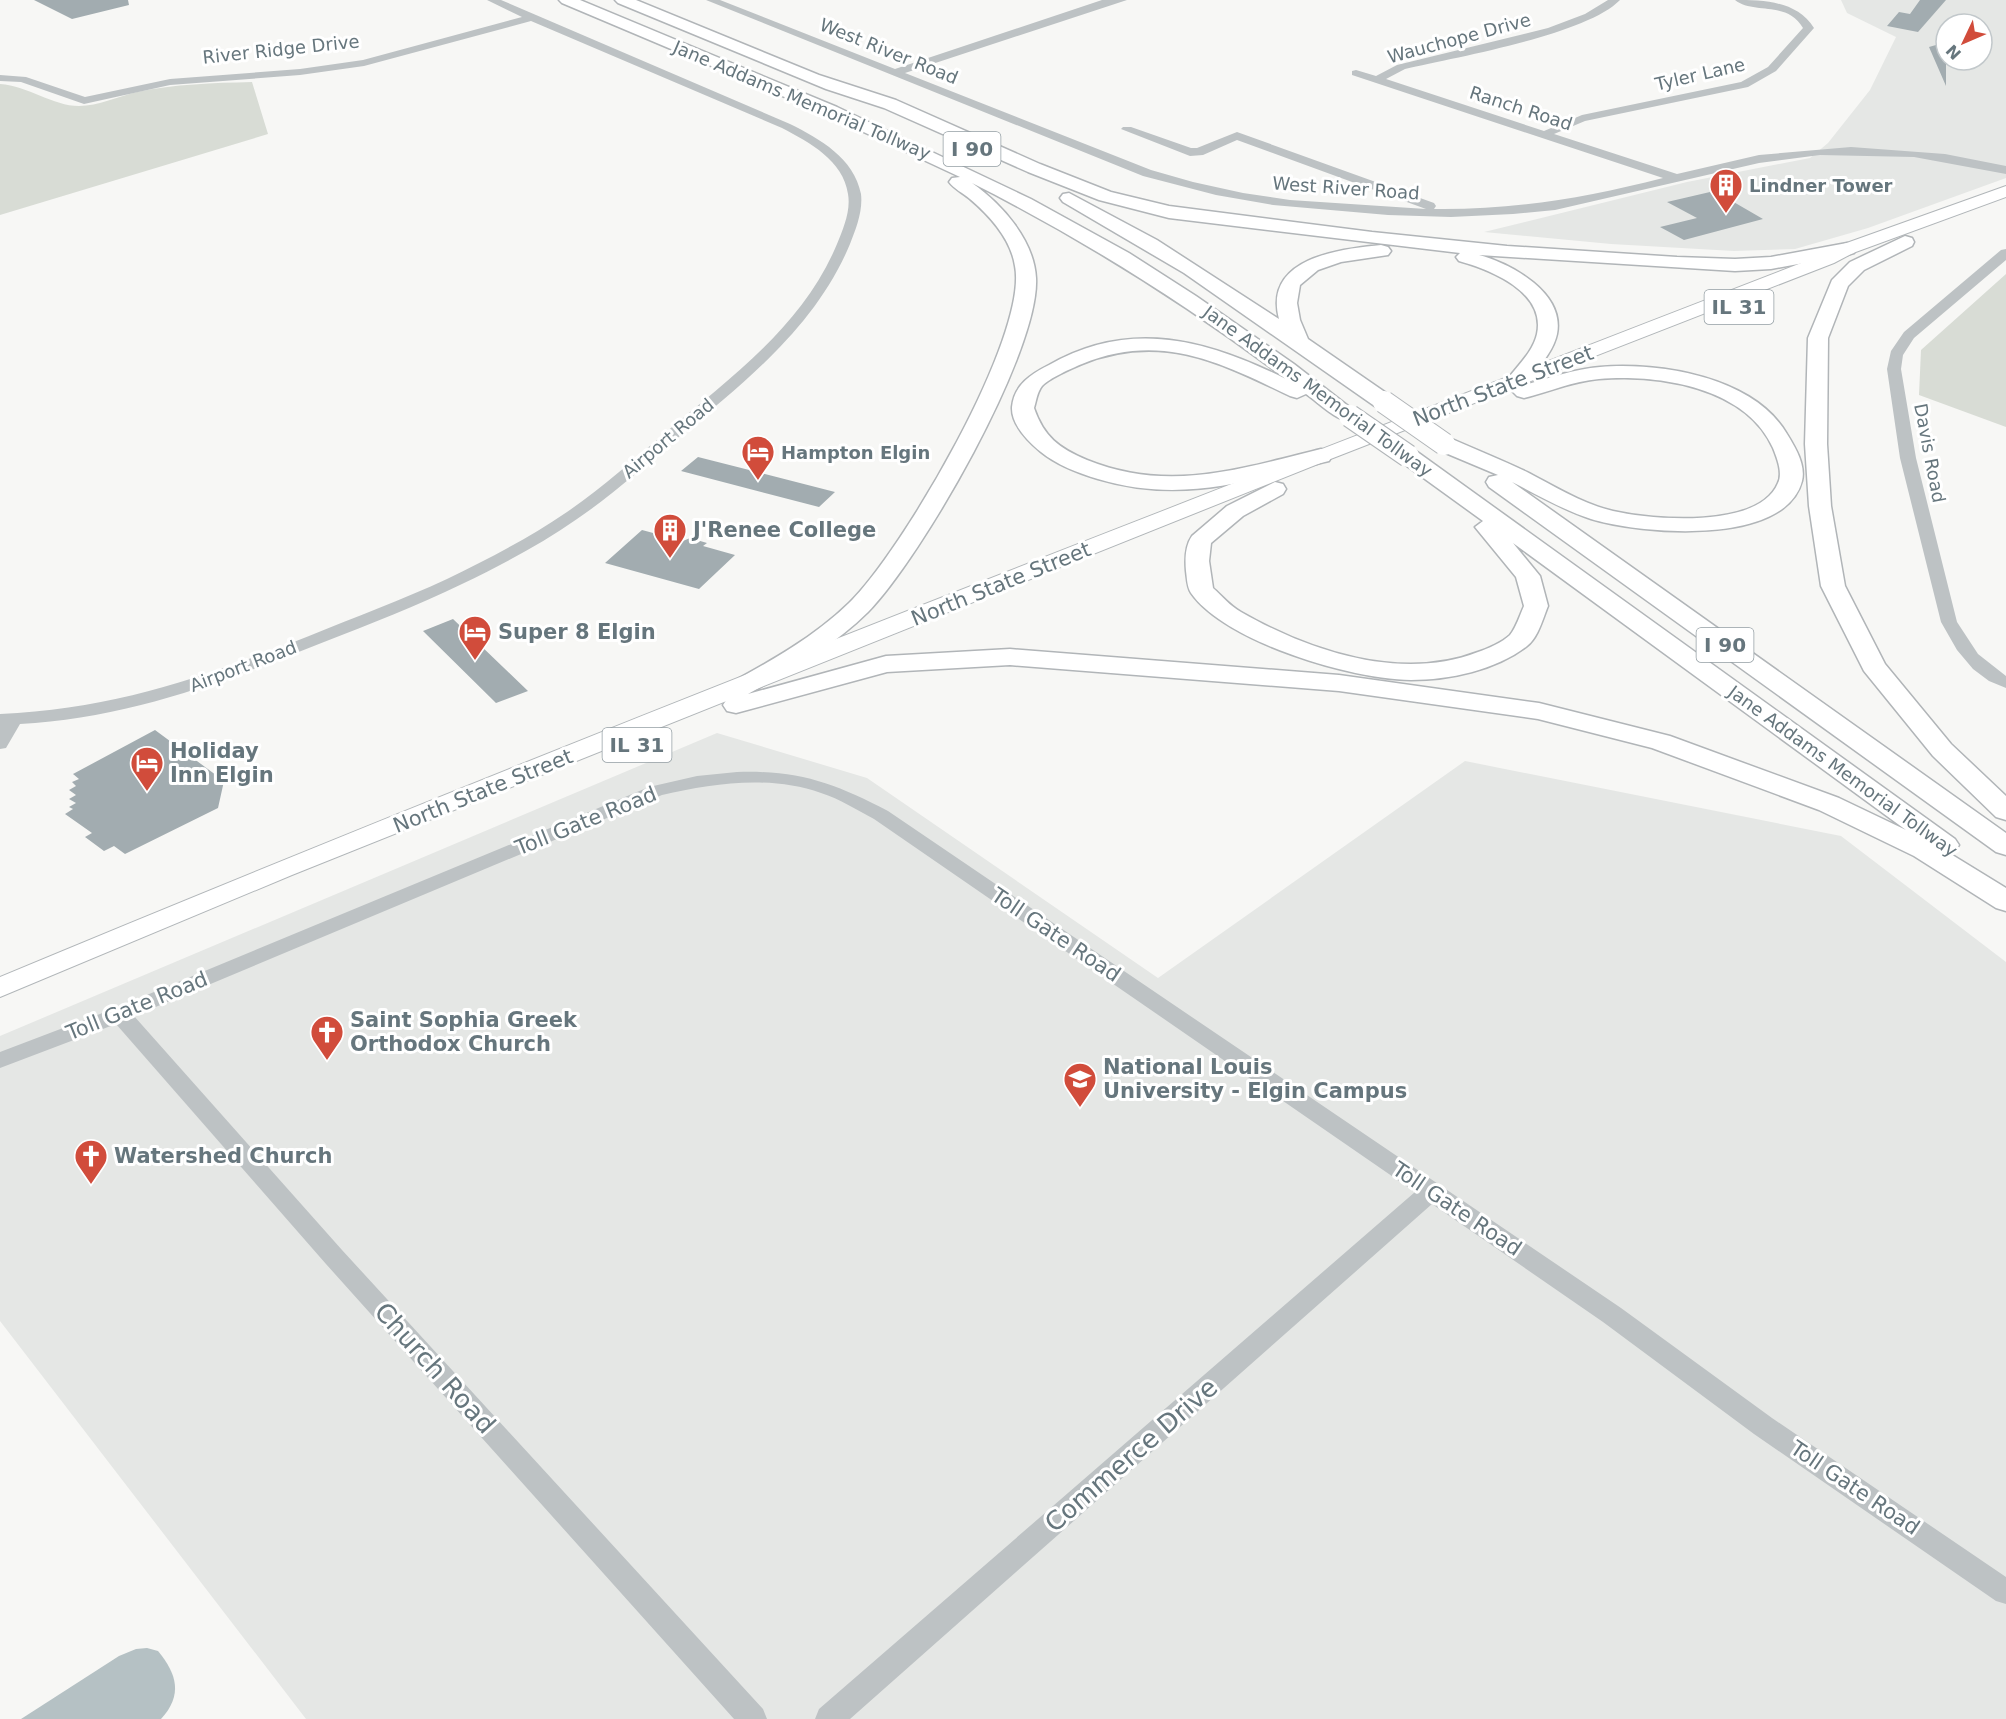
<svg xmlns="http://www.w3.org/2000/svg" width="2006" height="1719" viewBox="0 0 2006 1719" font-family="'DejaVu Sans',sans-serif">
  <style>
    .built { fill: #e5e7e5; fill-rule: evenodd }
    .green { fill: #d8dcd5 }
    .water { fill: #b5c1c4 }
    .building { fill: #a2acb0 }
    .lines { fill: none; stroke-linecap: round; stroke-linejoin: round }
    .major-casing { stroke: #b1b6b9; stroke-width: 2 }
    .highway-casing { stroke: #b1b5b8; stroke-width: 3 }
    .minor { fill: #bdc2c4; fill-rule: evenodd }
    .major { fill: #fff; fill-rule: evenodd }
    .highway { fill: #fff; fill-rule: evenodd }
    .highway-bridge-casing { stroke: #b1b5b8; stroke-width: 24; stroke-linecap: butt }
    .highway-bridge { stroke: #fff; stroke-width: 22 }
    .labels { text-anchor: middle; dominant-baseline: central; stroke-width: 6; stroke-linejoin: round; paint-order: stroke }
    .far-street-label { font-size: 18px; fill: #66767d; stroke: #fff }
    .far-poi-label { font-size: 18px; font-weight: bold; fill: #66767d; stroke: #fff; text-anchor: start }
    .shield { fill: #fff; stroke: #949fa4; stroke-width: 1.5 }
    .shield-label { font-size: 20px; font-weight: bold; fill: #66767d }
    .street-label { font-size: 21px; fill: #66767d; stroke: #fff }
    .poi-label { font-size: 21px; font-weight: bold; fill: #66767d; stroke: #fff; text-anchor: start }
    .near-street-label { font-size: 26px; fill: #66767d; stroke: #fff }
  </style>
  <rect width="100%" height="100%" fill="#f7f7f5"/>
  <!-- built -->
  <path class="built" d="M 1841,0 L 2006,0 L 2006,178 L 1868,228 L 1795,249 L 1734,251 L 1611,244 L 1484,232 L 1687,182 L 1810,158 L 1828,143 L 1870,90 L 1896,37 L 1847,13 ZM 1946,24 L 1982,24 L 1982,60 L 1946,60 Z
    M 717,733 L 867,778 L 1158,978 L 1465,761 L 1841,836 L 2006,962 L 2006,1719 L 306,1719 L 0,1321 L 0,1036 Z"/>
  <!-- green -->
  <path class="green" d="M 252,82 L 268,134 L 0,215 L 0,84 C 28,86 53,106 79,106 C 98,106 119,96 137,92 C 175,84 213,83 252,82 Z
    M 2006,274 L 2006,427 L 1919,395 L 1921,350 Z"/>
  <!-- water -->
  <path class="water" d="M 147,1648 L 158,1651 C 177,1674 183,1695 161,1719 L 21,1719 L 119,1656 L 136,1649 Z"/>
  <!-- building -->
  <path class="building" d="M 34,0 L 128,0 L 129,5 L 72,19 Z
    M 1920,0 L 1946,0 L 1918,32 L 1887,26 L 1899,12 L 1910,14 Z
    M 1943,43 L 1946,50 L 1946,86 L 1929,47 Z
    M 1710,192 L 1722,198 L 1725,197 L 1763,219 L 1684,240 L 1660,227 L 1697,218 L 1667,202 Z
    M 698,457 L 835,492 L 819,507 L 681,471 Z
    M 642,530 L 683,541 L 690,538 L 707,543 L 703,546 L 735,555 L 699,589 L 605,563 Z
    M 453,619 L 528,691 L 496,703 L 423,631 Z
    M 155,730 L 224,781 L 218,808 L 125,854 L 114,846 L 104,851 L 85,837 L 92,833 L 65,814 L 73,809 L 69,807 L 76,803 L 69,799 L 76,795 L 69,790 L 76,786 L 72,782 L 79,779 L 73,774 Z"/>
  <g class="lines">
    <defs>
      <path id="major" d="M 2006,186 L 2006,197 L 1853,253 L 1834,263 L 1328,460 L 292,875 L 0,997 L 0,977 C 603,726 1213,491 1822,255 L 1841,245 Z"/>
      <path id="highway" d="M 559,0 L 580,0 L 837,107 L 1031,199 L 1129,253 L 1196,296 L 1294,364 L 1361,416 L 1358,421 C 1339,425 1321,404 1306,394 L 1297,398 L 1290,396 C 1219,362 1161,332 1082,364 C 1072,368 1048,379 1042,386 C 1037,392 1036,402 1034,408 C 1044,437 1059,448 1087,460 C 1168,493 1240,469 1321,449 L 1329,451 L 1332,456 L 1329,461 C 1247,481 1182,504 1098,479 C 1078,473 1057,465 1041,452 C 1029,442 1011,425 1012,407 C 1014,385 1031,374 1049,365 C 1130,318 1208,340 1286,379 C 1186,304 1083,239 972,183 C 1002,204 1034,240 1036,278 C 1040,352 921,558 868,612 C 834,646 791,670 748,694 L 886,656 L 1010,649 L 1339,675 L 1539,703 L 1670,736 L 1839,798 L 1906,830 L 1513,543 L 1540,576 L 1548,606 C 1543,618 1538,638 1527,646 C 1496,670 1450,680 1411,680 C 1353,680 1225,642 1191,593 C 1187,587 1187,578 1186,571 C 1185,560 1185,546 1192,536 L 1227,506 L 1275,482 L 1283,484 L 1286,489 L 1283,494 L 1243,516 L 1211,543 L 1209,561 L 1213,588 C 1222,596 1230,606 1241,612 C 1309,651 1401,682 1478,652 C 1487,649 1503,642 1510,635 C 1516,628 1520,615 1524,606 L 1516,577 L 1475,527 L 1483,521 L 1400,461 L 1397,456 L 1400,451 L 1408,449 L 1416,451 L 1955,839 L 1959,845 L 1955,851 L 1949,853 L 2006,888 L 2006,911 L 1996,908 L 1914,856 L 1819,810 L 1652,748 L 1538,719 L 1339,691 L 1010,665 L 887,672 L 736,713 L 727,711 L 723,705 L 727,699 L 732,698 L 725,696 L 721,691 L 725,686 C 769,662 813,638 849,603 C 901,553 1029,336 1015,266 C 1011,239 990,216 970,199 C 963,193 954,189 949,182 L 952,178 L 960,177 L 825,114 L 562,3 Z
        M 615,0 L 636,0 L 819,75 L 896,100 L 1040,164 L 1111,192 L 1169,206 L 1372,232 L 1507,246 L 1677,257 L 1735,259 L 1771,257 L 1847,243 L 1854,245 L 1856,249 L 1854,253 L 1847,255 L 1771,269 L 1735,271 L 1479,255 C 1512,264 1565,293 1557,334 C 1553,353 1536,370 1525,385 C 1549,378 1574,369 1600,367 C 1660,362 1754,377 1787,434 C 1795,447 1806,465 1802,481 C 1785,547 1639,534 1591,519 C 1563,510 1538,495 1512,482 L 2006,833 L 2006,855 L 1996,852 L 1489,487 L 1486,482 L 1489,477 L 1498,475 L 1436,449 L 1433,444 L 1436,439 L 1444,437 L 1452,439 C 1477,450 1502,460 1527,472 C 1554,486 1583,504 1613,511 C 1653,520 1759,529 1778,483 C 1783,473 1777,458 1773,448 C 1746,387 1658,374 1599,379 C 1573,381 1549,392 1524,398 L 1517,396 L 1513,392 L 1518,387 L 1510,385 L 1506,381 C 1517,366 1533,352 1537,334 C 1546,292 1491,270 1459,261 L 1456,257 L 1460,253 L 1169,218 L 1099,200 L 1028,172 L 884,108 L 826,89 L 618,3 Z
        M 1069,193 L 1157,240 L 1279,319 C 1263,258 1339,249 1381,245 L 1388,247 L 1391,251 L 1388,255 L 1341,262 L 1318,270 L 1300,285 L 1297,303 L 1300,320 L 1308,339 L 1392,397 L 1395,402 L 1392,407 L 1384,408 L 1376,407 L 1184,273 L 1063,202 L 1060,198 L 1063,194 Z
        M 1905,236 L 1912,238 L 1914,242 L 1912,246 L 1864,270 L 1848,286 L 1828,338 L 1827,444 L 1831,506 L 1845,586 L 1885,664 L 1951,744 L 2006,796 L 2006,820 L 1996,817 L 1933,756 L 1864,671 L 1821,586 L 1809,506 L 1805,444 L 1808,338 L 1832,280 L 1850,262 Z"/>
    </defs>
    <!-- major casing -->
    <use href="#major" class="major-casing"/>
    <!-- highway casing -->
    <use href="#highway" class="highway-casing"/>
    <!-- minor -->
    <path class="minor" d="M 487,0 L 501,0 L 790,124 C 820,139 854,158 861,194 C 863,211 856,229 850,244 C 816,326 746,381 680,436 C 646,464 614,494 577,519 C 541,544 502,565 462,584 C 417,606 370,624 324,642 C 226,681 126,719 20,724 L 6,748 L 0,749 L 0,714 C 115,709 204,677 309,636 C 355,617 402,600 447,579 C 488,559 529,538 567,512 C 602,488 633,460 665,433 C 731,377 803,326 837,244 C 843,229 851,211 848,194 C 843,160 810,143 782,128 L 531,21 L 364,66 L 300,75 L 170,85 L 84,104 L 21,82 L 0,81 L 0,75 L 26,77 L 85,97 L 170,79 L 300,69 L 363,60 L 522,17 Z
      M 706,0 L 720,0 L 895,69 L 1102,0 L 1127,0 L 905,73 L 1151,170 L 1193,182 L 1243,193 L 1290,200 L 1426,209 L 1237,140 L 1203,155 L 1190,156 L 1121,129 L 1123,127 L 1131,127 L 1191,148 L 1197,148 L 1237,132 L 1434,203 L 1436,206 L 1434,209 C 1514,210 1585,198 1663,178 L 1352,75 L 1352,71 L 1356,70 L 1376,76 L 1397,65 L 1548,28 L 1585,14 L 1608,0 L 1620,0 C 1586,35 1456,57 1405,69 L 1386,79 L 1544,131 L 1582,115 L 1741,82 L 1768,67 L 1803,28 C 1787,0 1754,15 1735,0 C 1764,0 1797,1 1814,28 L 1776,71 L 1748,87 L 1585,121 L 1554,134 L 1677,174 L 1759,155 L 1851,147 L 1945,154 L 2006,166 L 2006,174 L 1914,157 L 1820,155 L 1759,163 L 1555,210 L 1513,214 L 1451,217 L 1388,215 L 1273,205 L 1216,195 L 1143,176 Z
      M 2006,249 L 2006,260 L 1914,338 L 1903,355 L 1901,369 L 1916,458 L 1957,622 L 1978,654 L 2006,676 L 2006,688 L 1989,681 L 1973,669 L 1957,650 L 1941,622 L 1900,458 L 1887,369 L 1891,351 L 1904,332 L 2001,250 Z
      M 737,772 C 799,770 834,783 888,811 L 1621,1308 L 1772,1418 L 2006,1577 L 2006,1604 L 1996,1601 L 1754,1434 L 1603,1322 L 1432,1204 L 850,1719 L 815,1719 L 819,1709 L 1415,1192 L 874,819 C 857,810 840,799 821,793 C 770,775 713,783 662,795 L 134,1016 L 342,1250 L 763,1709 L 767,1719 L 734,1719 L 326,1264 L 116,1024 L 0,1068 L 0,1052 L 113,1009 L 649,787 L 697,776 Z"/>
    <!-- major -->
    <use href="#major" class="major"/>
    <!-- highway -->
    <use href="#highway" class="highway"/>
    <defs>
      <path id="highway-bridge" d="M 1384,402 L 1444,444
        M 1350,416 L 1408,456"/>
    </defs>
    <!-- highway-bridge casing -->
    <use href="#highway-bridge" class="highway-bridge-casing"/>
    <!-- highway-bridge -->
    <use href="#highway-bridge" class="highway-bridge"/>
  </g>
  <!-- icons -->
  <defs>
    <symbol id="building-pin" viewBox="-11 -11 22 30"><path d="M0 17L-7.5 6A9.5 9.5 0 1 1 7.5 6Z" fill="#d14c3b" stroke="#fff"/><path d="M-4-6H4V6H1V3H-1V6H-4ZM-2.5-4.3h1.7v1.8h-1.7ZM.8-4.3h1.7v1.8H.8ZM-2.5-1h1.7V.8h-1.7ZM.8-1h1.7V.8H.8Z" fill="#fff"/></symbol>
    <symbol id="hotel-pin" viewBox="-11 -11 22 30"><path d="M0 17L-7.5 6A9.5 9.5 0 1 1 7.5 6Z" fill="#d14c3b" stroke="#fff"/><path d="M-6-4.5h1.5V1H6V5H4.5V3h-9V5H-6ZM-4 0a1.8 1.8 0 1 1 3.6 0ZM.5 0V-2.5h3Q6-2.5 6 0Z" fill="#fff"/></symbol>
    <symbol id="church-pin" viewBox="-11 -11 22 30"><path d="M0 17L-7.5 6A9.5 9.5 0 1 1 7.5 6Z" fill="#d14c3b" stroke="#fff"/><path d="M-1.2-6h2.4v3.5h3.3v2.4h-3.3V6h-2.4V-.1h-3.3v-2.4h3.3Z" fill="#fff"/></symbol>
    <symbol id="university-pin" viewBox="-11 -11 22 30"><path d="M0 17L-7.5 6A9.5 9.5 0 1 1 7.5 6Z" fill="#d14c3b" stroke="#fff"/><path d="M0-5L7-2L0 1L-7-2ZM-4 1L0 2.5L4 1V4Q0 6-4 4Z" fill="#fff"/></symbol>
  </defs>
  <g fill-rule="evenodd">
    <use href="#building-pin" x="1707" y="166" width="38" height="52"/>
    <use href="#hotel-pin" x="739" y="433" width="38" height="52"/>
    <use href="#building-pin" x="651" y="511" width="38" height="52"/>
    <use href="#hotel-pin" x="456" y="613" width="38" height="52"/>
    <use href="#hotel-pin" x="128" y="744" width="38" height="52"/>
    <use href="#church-pin" x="308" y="1013" width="38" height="52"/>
    <use href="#university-pin" x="1061" y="1060" width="38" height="52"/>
    <use href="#church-pin" x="72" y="1137" width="38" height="52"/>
  </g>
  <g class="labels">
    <!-- far-street labels -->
    <g class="far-street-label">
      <text transform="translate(1459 38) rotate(-15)">Wauchope Drive</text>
      <text transform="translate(281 49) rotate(-6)">River Ridge Drive</text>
      <text transform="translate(889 51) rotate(22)">West River Road</text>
      <text transform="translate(1700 74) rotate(-13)">Tyler Lane</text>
      <text transform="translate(802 100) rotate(23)">Jane Addams Memorial Tollway</text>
      <text transform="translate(1521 108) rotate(18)">Ranch Road</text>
      <text transform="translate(1346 188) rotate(4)">West River Road</text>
      <text transform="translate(1318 391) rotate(36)">Jane Addams Memorial Tollway</text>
      <text transform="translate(668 438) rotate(-40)">Airport Road</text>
      <text transform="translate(1930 453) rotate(79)">Davis Road</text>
      <text transform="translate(243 666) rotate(-21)">Airport Road</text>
      <text transform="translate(1843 771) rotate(36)">Jane Addams Memorial Tollway</text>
    </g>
    <!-- far-poi labels -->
    <g class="far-poi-label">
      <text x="1749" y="185">Lindner Tower</text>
      <text x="781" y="452">Hampton Elgin</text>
    </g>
    <!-- shield labels -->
    <g class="shield">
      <rect x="943.5" y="132" width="57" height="34" rx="4.5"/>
      <rect x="1704.5" y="290" width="69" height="34" rx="4.5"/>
      <rect x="1696.5" y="628" width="57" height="34" rx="4.5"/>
      <rect x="602.5" y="728" width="69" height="34" rx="4.5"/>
    </g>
    <g class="shield-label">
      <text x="972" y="149">I 90</text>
      <text x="1739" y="307">IL 31</text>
      <text x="1725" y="645">I 90</text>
      <text x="637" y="745">IL 31</text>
    </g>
    <!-- street labels -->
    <g class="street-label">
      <text transform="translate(1503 386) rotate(-21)">North State Street</text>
      <text transform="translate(1001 584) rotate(-22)">North State Street</text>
      <text transform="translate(483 791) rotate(-22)">North State Street</text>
      <text transform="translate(586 821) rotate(-22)">Toll Gate Road</text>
      <text transform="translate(1056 935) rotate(34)">Toll Gate Road</text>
      <text transform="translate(137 1006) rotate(-22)">Toll Gate Road</text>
      <text transform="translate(1457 1209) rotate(34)">Toll Gate Road</text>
      <text transform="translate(1855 1488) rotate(34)">Toll Gate Road</text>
    </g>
    <!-- poi labels -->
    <g class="poi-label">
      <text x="693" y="530">J'Renee College</text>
      <text x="498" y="632">Super 8 Elgin</text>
      <text x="170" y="751">Holiday<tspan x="170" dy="24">Inn Elgin</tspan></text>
      <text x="350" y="1020">Saint Sophia Greek<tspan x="350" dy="24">Orthodox Church</tspan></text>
      <text x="1103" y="1067">National Louis<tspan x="1103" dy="24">University - Elgin Campus</tspan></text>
      <text x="114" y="1156">Watershed Church</text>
    </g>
    <!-- near-street labels -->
    <g class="near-street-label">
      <text transform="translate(435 1368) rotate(48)">Church Road</text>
      <text transform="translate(1131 1455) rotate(-41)">Commerce Drive</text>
    </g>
  </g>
  <!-- north arrow -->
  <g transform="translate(1964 42) rotate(226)"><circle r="28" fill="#ffffff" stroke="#c2c8cb" stroke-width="1.5"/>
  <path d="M0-4.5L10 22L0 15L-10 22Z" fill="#d14c3b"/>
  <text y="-9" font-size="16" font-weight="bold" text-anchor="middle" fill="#66767d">N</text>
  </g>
</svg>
